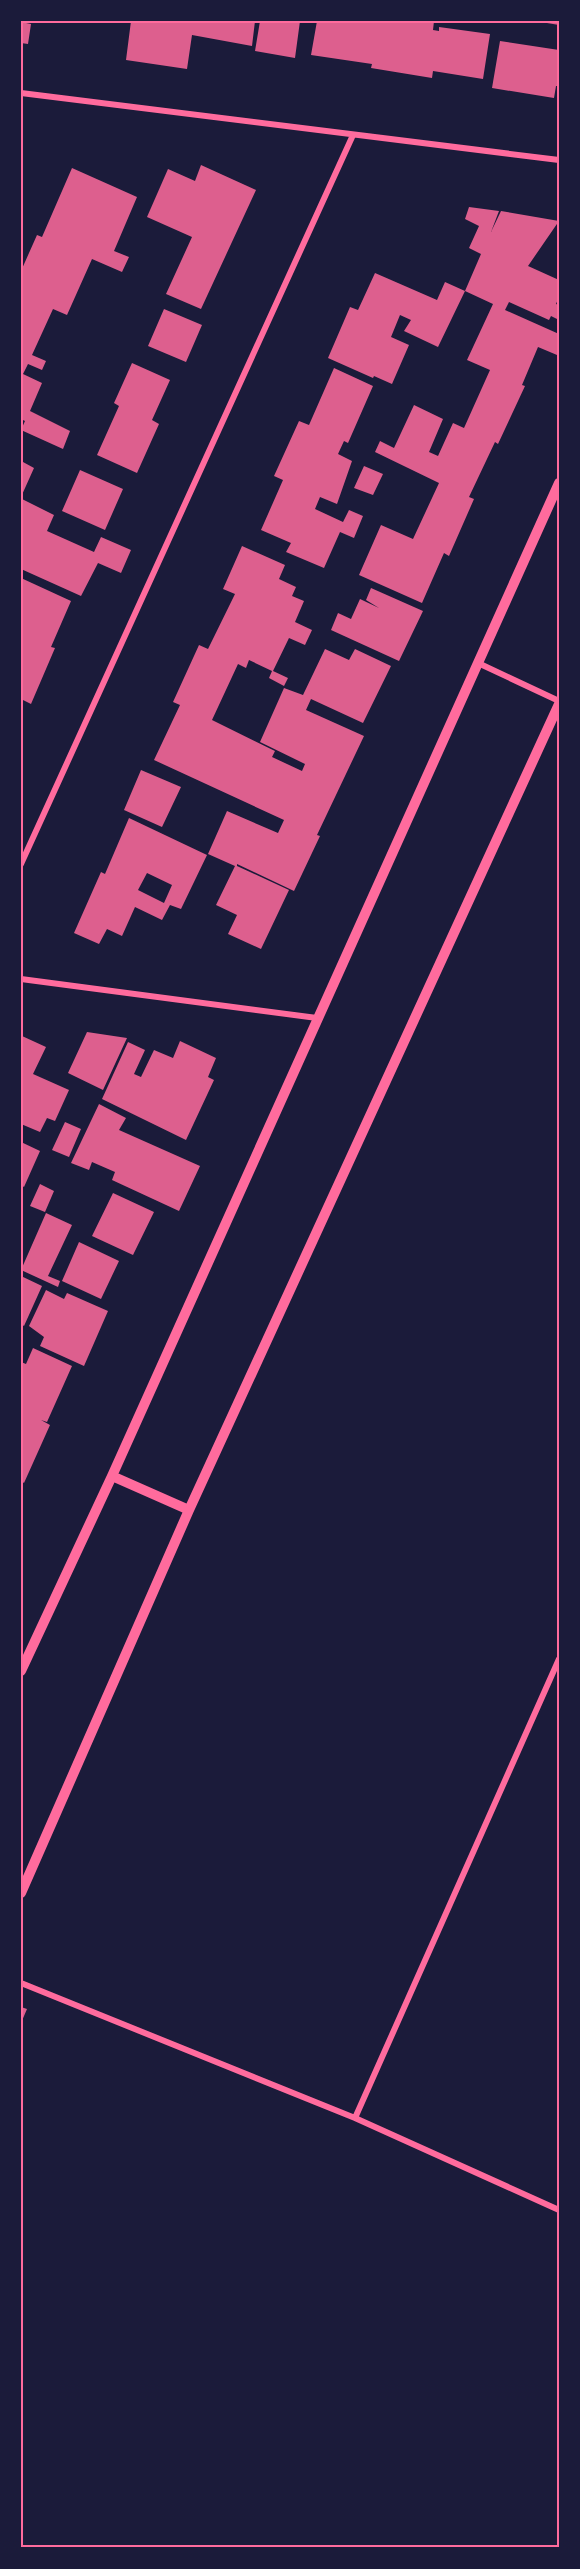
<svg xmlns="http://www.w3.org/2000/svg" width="580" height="2569" viewBox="0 0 580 2569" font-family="Helvetica,sans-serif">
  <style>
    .building { fill: #dd5f8e; fill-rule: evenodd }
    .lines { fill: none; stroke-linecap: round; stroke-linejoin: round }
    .minor { stroke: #ff6b9d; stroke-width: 6 }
    .tertiary { stroke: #ff6b9d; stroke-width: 10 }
    .neatline { fill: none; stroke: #ff6b9d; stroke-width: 2 }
  </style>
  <rect width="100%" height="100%" fill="#1b1b3a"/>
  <!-- building -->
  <path class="building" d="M 131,21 L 255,21 L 252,46 L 192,35 L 187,69 L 126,60 Z
    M 260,21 L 300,21 L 295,58 L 255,51 Z
    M 317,21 L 434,21 L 433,30 L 439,31 L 439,27 L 490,34 L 483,79 L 433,71 L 432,78 L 371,68 L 372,64 L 311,55 Z
    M 541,21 L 559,21 L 559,25 L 541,22 Z
    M 21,22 L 31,24 L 28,44 L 21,43 Z
    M 500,41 L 559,50 L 559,86 L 556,86 L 554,98 L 492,88 Z
    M 201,165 L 256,190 L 201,309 L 166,294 L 192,237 L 147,217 L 168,169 L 195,181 Z
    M 72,168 L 137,197 L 114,251 L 129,257 L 122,272 L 92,259 L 67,315 L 53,309 L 32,355 L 46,361 L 42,370 L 28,364 L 23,374 L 42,383 L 30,411 L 70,431 L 63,449 L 21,430 L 25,421 L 21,419 L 21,271 L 37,235 L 42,237 Z
    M 469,207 L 499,211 L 491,232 L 501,211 L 559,221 L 528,266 L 559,280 L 559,297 L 556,304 L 559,305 L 559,320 L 551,316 L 549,320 L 509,302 L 505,310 L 559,334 L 559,351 L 557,355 L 538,347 L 522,385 L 525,386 L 498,444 L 495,442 L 469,497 L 474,499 L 449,556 L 444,553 L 422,603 L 359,575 L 381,525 L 413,539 L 439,483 L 375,452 L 380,441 L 394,448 L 414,405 L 443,419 L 429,452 L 438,456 L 453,423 L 464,428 L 490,370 L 467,360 L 493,304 L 465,291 L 438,347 L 404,331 L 411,320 L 400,315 L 391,337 L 409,345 L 392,384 L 374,376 L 373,378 L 328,358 L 350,307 L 358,310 L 375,273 L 437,300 L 445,282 L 465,291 L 481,254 L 469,248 L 479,226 L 465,219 Z
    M 164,309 L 202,325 L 186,362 L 148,346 Z
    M 132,363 L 170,380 L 152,420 L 159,424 L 137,473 L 97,455 L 119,406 L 114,403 Z
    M 334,368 L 373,386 L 348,443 L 344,441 L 338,454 L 352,461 L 337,504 L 320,497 L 315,509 L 343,522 L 349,510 L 363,516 L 354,538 L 340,532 L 324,568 L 286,552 L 291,543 L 261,530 L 283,480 L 274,476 L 299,421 L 309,425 Z
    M 23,462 L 34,468 L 21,497 L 21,466 Z
    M 364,466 L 383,474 L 373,495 L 354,488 Z
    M 80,470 L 123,489 L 105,530 L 62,511 Z
    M 22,499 L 54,515 L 47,531 L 94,552 L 101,537 L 131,550 L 121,573 L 98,563 L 81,596 L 21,569 Z
    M 242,546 L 285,565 L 279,579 L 296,587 L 292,596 L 304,601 L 295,622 L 312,630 L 305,645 L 289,638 L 273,671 L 288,678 L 284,686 L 269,678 L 272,671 L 249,660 L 246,668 L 238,664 L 212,720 L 275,751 L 272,757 L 302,771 L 305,764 L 260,742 L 284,688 L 303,695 L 325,649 L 349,660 L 355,649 L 391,666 L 363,723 L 311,699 L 306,710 L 364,736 L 317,835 L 320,836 L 294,891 L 237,864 L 237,866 L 289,890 L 261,949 L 228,934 L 237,915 L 216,905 L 235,866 L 208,854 L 227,811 L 278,833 L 284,820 L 154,760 L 180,705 L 173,702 L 199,645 L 208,649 L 235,594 L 223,589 Z
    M 21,578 L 71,601 L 51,647 L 55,648 L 31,704 L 21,699 Z
    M 371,588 L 423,611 L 399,661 L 331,630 L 338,613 L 351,619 L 360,599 L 379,608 L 366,600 Z
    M 141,770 L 181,787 L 162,827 L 124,810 Z
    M 129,818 L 207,855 L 181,909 L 170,905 L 162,920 L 135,907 L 122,936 L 107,929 L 99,944 L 74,933 L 101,872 L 105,874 ZM 147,873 L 172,885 L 164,903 L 138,890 Z
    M 87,1032 L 127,1038 L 103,1090 L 68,1073 Z
    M 22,1036 L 46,1047 L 33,1074 L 69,1090 L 55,1121 L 47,1118 L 40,1132 L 21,1124 Z
    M 180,1041 L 216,1058 L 208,1077 L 214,1080 L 186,1140 L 102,1099 L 128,1042 L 145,1050 L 134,1074 L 141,1077 L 154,1050 L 173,1058 Z
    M 99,1104 L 126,1118 L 119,1130 L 200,1166 L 179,1211 L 112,1180 L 115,1172 L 92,1162 L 89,1170 L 71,1163 Z
    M 65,1122 L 81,1129 L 69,1157 L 52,1150 Z
    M 21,1142 L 40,1151 L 24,1187 L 21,1185 Z
    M 40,1184 L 54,1191 L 45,1212 L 30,1206 Z
    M 113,1193 L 154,1212 L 133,1255 L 92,1236 Z
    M 46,1213 L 72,1225 L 48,1276 L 60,1281 L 58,1287 L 21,1270 Z
    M 79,1242 L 119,1261 L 101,1299 L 62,1281 Z
    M 21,1276 L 42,1286 L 24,1326 L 21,1324 Z
    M 46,1290 L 64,1299 L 67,1293 L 108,1311 L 84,1366 L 40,1346 L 44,1337 L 29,1326 Z
    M 33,1348 L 72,1366 L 47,1422 L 41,1420 L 50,1425 L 24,1483 L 21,1481 L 21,1362 L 26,1364 Z
    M 21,2007 L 27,2009 L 21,2023 Z"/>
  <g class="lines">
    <!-- minor -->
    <path class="minor" d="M 21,93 L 559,160
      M 478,663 L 559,701
      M 21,864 L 353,135
      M 21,979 L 317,1018
      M 21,1983 L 355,2118 L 559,2210
      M 355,2118 L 559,1659"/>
    <!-- tertiary -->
    <path class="tertiary" d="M 112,1476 L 189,1510
      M 21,1671 L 112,1476 L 559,483
      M 21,1893 L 189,1510 L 559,704"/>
  </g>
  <!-- border -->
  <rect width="580" height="2569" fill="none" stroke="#1b1b3a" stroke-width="45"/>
  <rect x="22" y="22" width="536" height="2524" class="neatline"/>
</svg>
